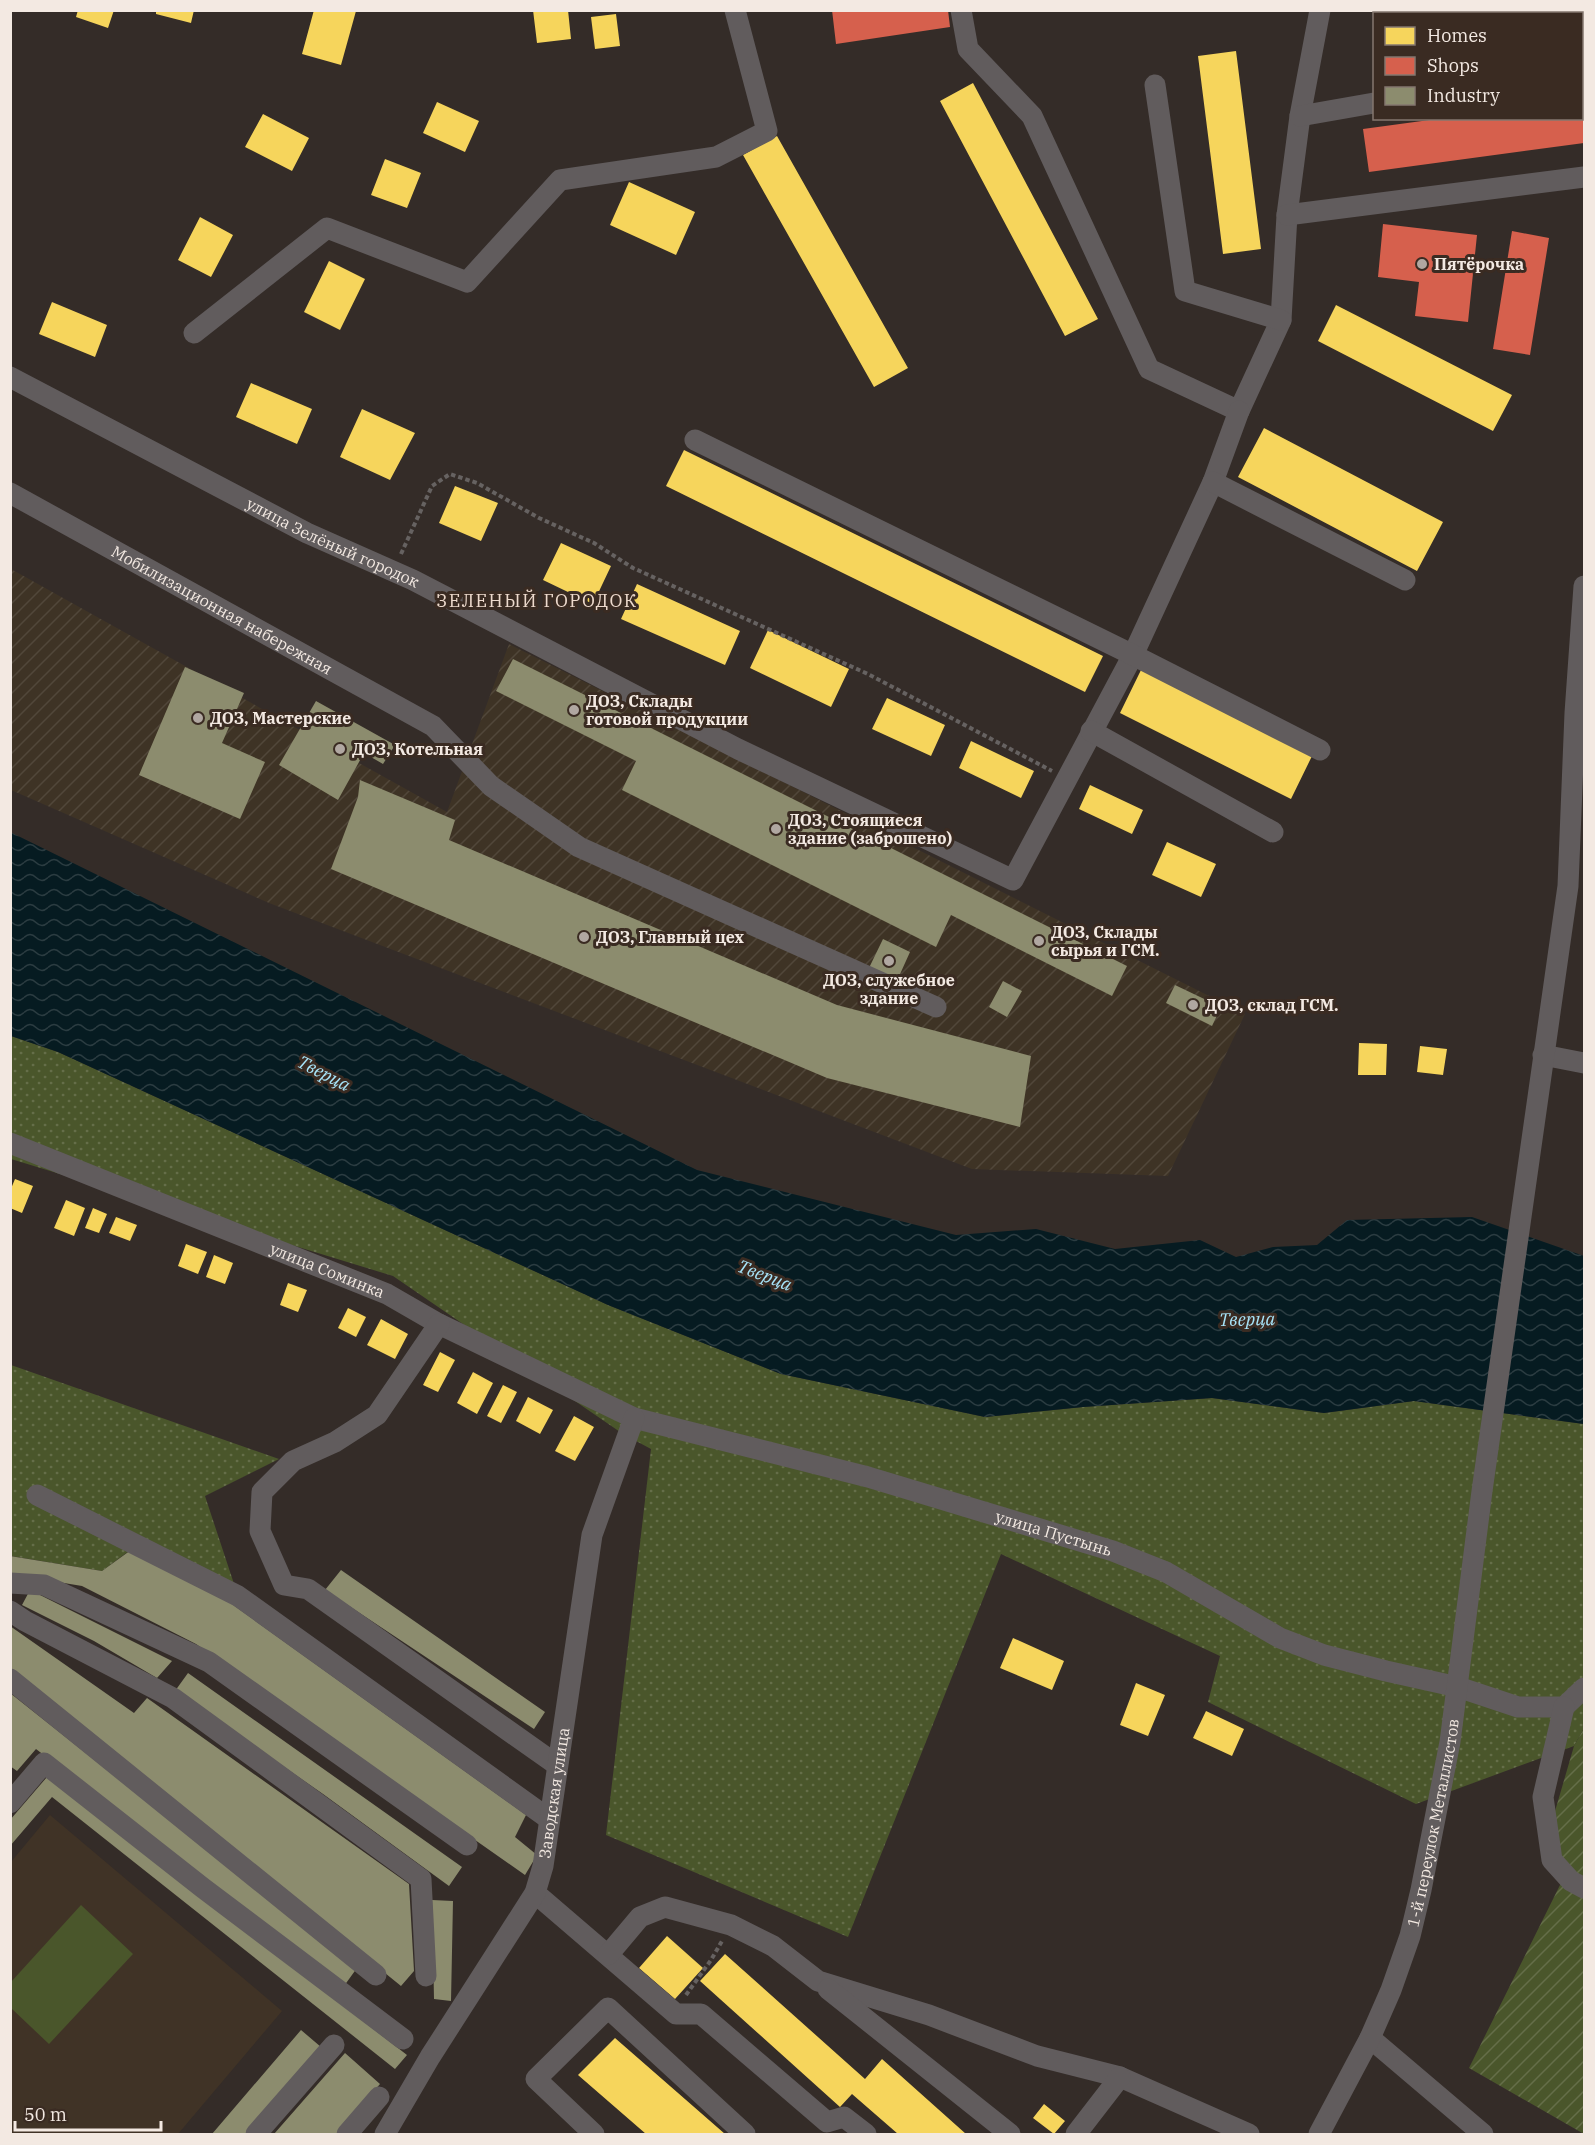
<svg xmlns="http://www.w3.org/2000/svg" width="1595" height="2145" viewBox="0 0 1595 2145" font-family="'IBM Plex Serif',serif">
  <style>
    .industrial { fill: url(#industrial-furrows) }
    .education { fill: #403326 }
    .grass { fill: url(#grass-dots) }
    .park { fill: #4a562b }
    .garden { fill: url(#garden-furrows) }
    .water { fill: url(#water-waves) }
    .homes { fill: #f6d55c }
    .shops { fill: #d6604d }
    .industry { fill: #8c8c6e }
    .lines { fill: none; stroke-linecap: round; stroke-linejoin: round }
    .path { stroke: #666261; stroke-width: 4; stroke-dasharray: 4.5 3; stroke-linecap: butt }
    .minor { stroke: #615c5d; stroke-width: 21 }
    .poi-dot { fill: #b0a7a1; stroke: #3a2b22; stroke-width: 2 }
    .labels { text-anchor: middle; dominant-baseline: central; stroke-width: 6; stroke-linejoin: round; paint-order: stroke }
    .poi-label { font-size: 16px; font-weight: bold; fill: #f3e9e2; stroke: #3a2b22; text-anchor: start }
    .street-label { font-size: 16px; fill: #f3e9e2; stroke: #3a2b22 }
    .neighbourhood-label { font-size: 18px; letter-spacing: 1.5px; fill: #eddacd; stroke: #3a2b22 }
    .water-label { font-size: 18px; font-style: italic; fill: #a7e4f9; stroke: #3a2b22 }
  </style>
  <defs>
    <pattern id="industrial-furrows" width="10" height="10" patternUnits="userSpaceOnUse" patternTransform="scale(1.5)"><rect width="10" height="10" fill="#3e3325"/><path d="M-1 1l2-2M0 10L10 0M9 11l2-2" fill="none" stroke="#51473a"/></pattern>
    <pattern id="grass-dots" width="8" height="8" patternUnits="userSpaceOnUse" patternTransform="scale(1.5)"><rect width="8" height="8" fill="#4a562b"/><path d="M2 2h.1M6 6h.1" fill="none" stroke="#656e49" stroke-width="1.8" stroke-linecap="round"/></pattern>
    <pattern id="garden-furrows" width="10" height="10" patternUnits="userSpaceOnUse" patternTransform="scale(1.5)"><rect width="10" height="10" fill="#4a562b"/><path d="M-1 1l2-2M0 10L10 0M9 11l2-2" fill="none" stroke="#656e49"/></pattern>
    <pattern id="water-waves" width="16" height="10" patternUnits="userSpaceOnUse" patternTransform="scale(1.5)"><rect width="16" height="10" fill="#061b21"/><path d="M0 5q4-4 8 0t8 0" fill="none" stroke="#2b3c41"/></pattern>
  </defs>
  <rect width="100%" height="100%" fill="#342c28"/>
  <!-- industrial -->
  <path class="industrial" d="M 11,569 L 447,812 L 509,644 L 1245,1014 L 1168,1176 L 972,1169 L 269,903 L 11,790 Z"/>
  <!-- education -->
  <path class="education" d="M 50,1815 L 282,2011 L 178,2134 L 11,2134 L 11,1862 Z"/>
  <!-- grass -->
  <path class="grass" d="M 11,1036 L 58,1052 L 608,1305 L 781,1374 L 985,1417 L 1083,1407 L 1212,1398 L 1324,1413 L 1414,1401 L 1584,1424 L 1584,1728 L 1574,1746 L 1416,1804 L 1208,1702 L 1220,1656 L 1001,1554 L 848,1937 L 606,1835 L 651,1449 L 623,1434 L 393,1276 L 11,1159 Z
    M 11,1365 L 279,1459 L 205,1496 L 238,1596 L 137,1545 L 102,1571 L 11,1556 Z"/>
  <!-- park -->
  <path class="park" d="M 81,1905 L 133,1954 L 49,2044 L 11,2008 L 11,1982 Z"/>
  <!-- garden -->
  <path class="garden" d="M 1584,1728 L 1584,1880 L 1566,1870 L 1551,1825 L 1574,1746 Z
    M 1561,1883 L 1584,1896 L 1584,2134 L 1469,2068 Z"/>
  <!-- water -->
  <path class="water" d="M 10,832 L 697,1170 L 956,1235 L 1036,1229 L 1115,1249 L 1200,1240 L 1236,1257 L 1273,1247 L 1317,1245 L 1347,1220 L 1472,1217 L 1584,1256 L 1584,1424 L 1414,1401 L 1324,1413 L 1212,1398 L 1083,1407 L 985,1417 L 781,1374 L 608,1305 L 58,1052 L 11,1036 Z"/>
  <!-- homes -->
  <path class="homes" d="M 78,10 L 114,10 L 108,28 L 76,17 Z
    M 156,10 L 194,10 L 191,23 L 156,14 Z
    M 314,10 L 356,11 L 341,65 L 302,54 Z
    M 533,10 L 568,10 L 571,39 L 537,43 Z
    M 616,14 L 620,46 L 595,49 L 591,17 Z
    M 1236,51 L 1261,249 L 1223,254 L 1198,56 Z
    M 973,83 L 1098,319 L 1065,336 L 940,101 Z
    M 437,102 L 479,121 L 465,152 L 423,133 Z
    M 263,114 L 309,138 L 292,171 L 245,147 Z
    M 777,136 L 908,368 L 874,387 L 743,155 Z
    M 385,159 L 421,173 L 407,208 L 371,195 Z
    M 629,182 L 695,212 L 676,255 L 610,225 Z
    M 200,217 L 233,235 L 211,277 L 178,260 Z
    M 329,261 L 365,279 L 340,330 L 304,312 Z
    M 52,302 L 107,325 L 95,357 L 39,334 Z
    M 1336,305 L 1512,395 L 1493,431 L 1318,341 Z
    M 251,383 L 312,409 L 297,444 L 236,417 Z
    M 362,409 L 415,433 L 390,480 L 340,457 Z
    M 1264,428 L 1443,522 L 1417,571 L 1238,477 Z
    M 684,450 L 1103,656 L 1085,692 L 666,486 Z
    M 455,486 L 498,503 L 481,541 L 439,523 Z
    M 561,543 L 611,566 L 593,604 L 543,580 Z
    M 637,584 L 740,631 L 725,665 L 621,619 Z
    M 768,630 L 849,669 L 831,707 L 750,668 Z
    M 1141,670 L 1312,756 L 1291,799 L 1120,713 Z
    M 887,698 L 945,725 L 931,756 L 872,729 Z
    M 971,741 L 1034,771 L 1021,798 L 959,768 Z
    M 1090,785 L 1143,810 L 1132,834 L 1079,809 Z
    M 1167,842 L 1216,864 L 1201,897 L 1152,875 Z
    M 1359,1043 L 1387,1044 L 1386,1075 L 1358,1075 Z
    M 1420,1046 L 1447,1049 L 1443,1075 L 1417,1072 Z
    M 15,1179 L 33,1186 L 22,1213 L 10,1208 L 10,1191 Z
    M 66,1200 L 85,1208 L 74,1236 L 54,1228 Z
    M 93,1208 L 107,1214 L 99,1233 L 85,1228 Z
    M 116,1217 L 137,1225 L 130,1241 L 109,1233 Z
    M 186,1244 L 207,1252 L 198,1274 L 178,1266 Z
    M 214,1255 L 233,1263 L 225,1284 L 206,1277 Z
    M 288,1283 L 307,1290 L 298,1312 L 280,1305 Z
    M 348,1308 L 366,1317 L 356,1337 L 338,1328 Z
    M 381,1319 L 408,1334 L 395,1359 L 367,1345 Z
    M 440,1352 L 455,1360 L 438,1392 L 423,1385 Z
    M 473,1372 L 493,1383 L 477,1414 L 457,1403 Z
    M 503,1385 L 517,1392 L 501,1423 L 487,1416 Z
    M 528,1397 L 553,1410 L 540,1434 L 516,1421 Z
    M 574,1416 L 594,1427 L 575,1461 L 555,1451 Z
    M 1013,1638 L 1064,1661 L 1052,1690 L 1000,1668 Z
    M 1136,1683 L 1165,1695 L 1148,1736 L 1120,1725 Z
    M 1206,1711 L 1244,1729 L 1232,1756 L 1193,1738 Z
    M 667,1936 L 703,1968 L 675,1999 L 639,1968 Z
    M 725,1954 L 865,2079 L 882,2059 L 966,2134 L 898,2134 L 852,2094 L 840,2107 L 700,1981 Z
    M 615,2038 L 725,2134 L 646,2134 L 578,2075 Z
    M 1044,2104 L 1065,2121 L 1054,2134 L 1033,2118 Z"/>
  <!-- shops -->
  <path class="shops" d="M 832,10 L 948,10 L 950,27 L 836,44 Z
    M 1559,10 L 1584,10 L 1584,52 L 1582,52 L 1582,14 L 1560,14 Z
    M 1582,100 L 1584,100 L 1584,143 L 1369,172 L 1363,129 L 1444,118 L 1582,118 Z
    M 1383,224 L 1477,235 L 1468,322 L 1415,316 L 1419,282 L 1378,277 Z
    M 1512,231 L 1549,238 L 1530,355 L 1493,349 Z"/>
  <!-- industry -->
  <path class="industry" d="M 513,659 L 1127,966 L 1112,996 L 951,915 L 936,947 L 622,790 L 636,761 L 496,691 Z
    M 185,667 L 244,693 L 222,743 L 265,762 L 240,819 L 139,775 Z
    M 316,701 L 395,745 L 383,764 L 364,753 L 338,800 L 279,765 Z
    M 360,780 L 455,820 L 449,840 L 837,1005 L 1031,1056 L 1020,1127 L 827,1078 L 331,869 L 358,797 Z
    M 883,939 L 910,952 L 896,983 L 868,970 Z
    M 1003,981 L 1022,991 L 1007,1017 L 989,1007 Z
    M 1175,985 L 1221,1007 L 1212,1026 L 1166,1003 Z
    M 131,1550 L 229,1602 L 526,1815 L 515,1837 L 537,1855 L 525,1875 L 196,1644 L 82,1586 L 10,1574 L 10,1556 L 102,1571 Z
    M 341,1570 L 545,1712 L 534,1729 L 325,1590 Z
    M 30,1590 L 172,1661 L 157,1678 L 94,1641 L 22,1605 Z
    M 10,1626 L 134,1713 L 147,1698 L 409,1884 L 414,1971 L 401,1986 L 10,1669 Z
    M 188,1673 L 462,1867 L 449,1886 L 323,1794 L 175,1691 Z
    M 10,1693 L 357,1968 L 344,1986 L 36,1749 L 17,1771 L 10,1766 Z
    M 47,1777 L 407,2055 L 395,2069 L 52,1797 L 10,1846 L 10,1820 Z
    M 432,1900 L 453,1901 L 451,2001 L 434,1999 Z
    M 301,2030 L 321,2047 L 246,2134 L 212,2134 Z
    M 345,2053 L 380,2084 L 337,2134 L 274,2134 Z"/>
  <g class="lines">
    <!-- path -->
    <path class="path" d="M 401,554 L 432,486 L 450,474 L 477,483 L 539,518 L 594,543 L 633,568 L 868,674 L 1052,771
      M 686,1995 L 711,1960 L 722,1941"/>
    <!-- minor -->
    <g class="minor">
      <path d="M 961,10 L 968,49 L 1032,116 L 1149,369 L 1239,411 L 1281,320 L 1287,215 L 1300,116 L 1320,10"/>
      <path d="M 1536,10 L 1536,14"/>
      <path d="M 1155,85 L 1185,291 L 1281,320"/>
      <path d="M 1300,116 L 1374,103"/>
      <path d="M 1287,215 L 1584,177"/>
      <path d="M 194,333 L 327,228 L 467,282 L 560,180 L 716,157 L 767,131 L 735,10"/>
      <path id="s1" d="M 10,377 L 307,533 L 413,580 L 738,749 L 1013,880 L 1133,655 L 1213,482 L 1239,411"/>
      <path d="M 695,440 L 1133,655 L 1320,750"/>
      <path d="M 1213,482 L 1405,580"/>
      <path id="s2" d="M 10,493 L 433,726 L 491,786 L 579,847 L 936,1007"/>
      <path d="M 1091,731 L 1273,832"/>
      <path d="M 1543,1055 L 1584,1063"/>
      <path id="s3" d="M 10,1143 L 387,1294 L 439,1324 L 634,1418 L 868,1477 L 1113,1551 L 1166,1572 L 1280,1638 L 1324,1655 L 1386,1671 L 1458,1687 L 1518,1707 L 1564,1707 L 1584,1688"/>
      <path d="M 439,1324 L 377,1415 L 335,1442 L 293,1461 L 262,1492 L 260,1531 L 284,1585 L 308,1589 L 557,1765"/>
      <path d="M 37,1495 L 238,1596 L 549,1819"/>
      <path d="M 10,1583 L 44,1585 L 209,1662 L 467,1845"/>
      <path d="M 10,1611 L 25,1621 L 173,1698 L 421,1879 L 426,1976"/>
      <path d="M 10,1679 L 376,1975"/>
      <path d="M 1564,1707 L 1543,1797 L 1552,1860 L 1571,1881 L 1584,1888"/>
      <path d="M 10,1803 L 44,1763 L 203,1888 L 403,2039"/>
      <path d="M 535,1893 L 676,2014 L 701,2014 L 827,2122 L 844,2117 L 866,2134"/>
      <path d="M 608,1955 L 640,1917 L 665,1907 L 731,1925 L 773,1946 L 818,1981 L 929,2015 L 1037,2056 L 1120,2077 L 1249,2134"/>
      <path d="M 828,1989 L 1010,2134"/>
      <path d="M 1370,2038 L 1483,2134"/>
      <path d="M 256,2134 L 334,2045"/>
      <path d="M 347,2134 L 379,2097"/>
      <path id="s4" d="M 385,2134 L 430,2057 L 535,1893 L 543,1866 L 592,1535 L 634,1418"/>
      <path d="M 594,2134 L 536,2079 L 608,2008 L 745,2134"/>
      <path d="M 1076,2134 L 1120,2077"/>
      <path id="s5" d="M 1319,2134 L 1370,2038 L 1391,1990 L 1410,1936 L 1421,1890 L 1450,1742 L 1482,1491 L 1568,886 L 1575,713 L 1584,586"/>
    </g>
  </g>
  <!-- markers -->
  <g class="poi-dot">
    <circle cx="1422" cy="264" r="6"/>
    <circle cx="574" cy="710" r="6"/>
    <circle cx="198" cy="718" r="6"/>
    <circle cx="340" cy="749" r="6"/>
    <circle cx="776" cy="829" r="6"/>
    <circle cx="584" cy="937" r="6"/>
    <circle cx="1039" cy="941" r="6"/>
    <circle cx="889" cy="961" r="6"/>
    <circle cx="1193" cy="1005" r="6"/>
  </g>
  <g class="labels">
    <!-- poi labels -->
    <g class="poi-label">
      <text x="1434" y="264">Пятёрочка</text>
      <text x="586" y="701">ДОЗ, Склады<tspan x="586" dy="18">готовой продукции</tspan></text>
      <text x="210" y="718">ДОЗ, Мастерские</text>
      <text x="352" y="749">ДОЗ, Котельная</text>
      <text x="788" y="820">ДОЗ, Стоящиеся<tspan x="788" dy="18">здание (заброшено)</tspan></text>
      <text x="1051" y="932">ДОЗ, Склады<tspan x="1051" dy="18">сырья и ГСМ.</tspan></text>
      <text x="596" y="937">ДОЗ, Главный цех</text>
      <text x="889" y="980" text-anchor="middle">ДОЗ, служебное<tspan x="889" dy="18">здание</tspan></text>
      <text x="1205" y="1005">ДОЗ, склад ГСМ.</text>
    </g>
    <!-- street labels -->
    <g class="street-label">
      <text stroke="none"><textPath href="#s1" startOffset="363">улица Зелёный городок</textPath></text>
      <text stroke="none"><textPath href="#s2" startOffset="242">Мобилизационная набережная</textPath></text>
      <text stroke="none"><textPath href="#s3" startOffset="342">улица Соминка</textPath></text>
      <text stroke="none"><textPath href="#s3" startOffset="1118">улица Пустынь</textPath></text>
      <text stroke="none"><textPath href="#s4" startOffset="386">Заводская улица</textPath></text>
      <text stroke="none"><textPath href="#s5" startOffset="334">1-й переулок Металлистов</textPath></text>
    </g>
    <!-- neighbourhood labels -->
    <g class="neighbourhood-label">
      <text x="537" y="600">ЗЕЛЕНЫЙ ГОРОДОК</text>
    </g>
    <!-- water labels -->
    <g class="water-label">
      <text transform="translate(324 1073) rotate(27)">Тверца</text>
      <text transform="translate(765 1275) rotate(21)">Тверца</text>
      <text transform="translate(1247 1319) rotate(-1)">Тверца</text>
    </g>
  </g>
  <!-- border -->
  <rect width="1595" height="2145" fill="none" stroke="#f3e9e2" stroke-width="24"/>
  <!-- legend -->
  <rect x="1373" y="12" width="210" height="108" fill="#3a2b22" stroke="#84776f" stroke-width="1.5"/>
  <rect x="1385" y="27" width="30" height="18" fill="#f6d55c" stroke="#84776f" stroke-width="1.5"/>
  <text x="1427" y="42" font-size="18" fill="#f3e9e2">Homes</text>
  <rect x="1385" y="57" width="30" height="18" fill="#d6604d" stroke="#84776f" stroke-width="1.5"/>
  <text x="1427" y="72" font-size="18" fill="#f3e9e2">Shops</text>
  <rect x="1385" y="87" width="30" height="18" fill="#8c8c6e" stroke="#84776f" stroke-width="1.5"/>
  <text x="1427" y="102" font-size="18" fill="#f3e9e2">Industry</text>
  <!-- scale -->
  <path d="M15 2121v9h146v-9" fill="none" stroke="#f3e9e2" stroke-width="3"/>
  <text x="24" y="2121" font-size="18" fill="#f3e9e2" stroke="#3a2b22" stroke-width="4.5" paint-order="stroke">50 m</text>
</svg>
